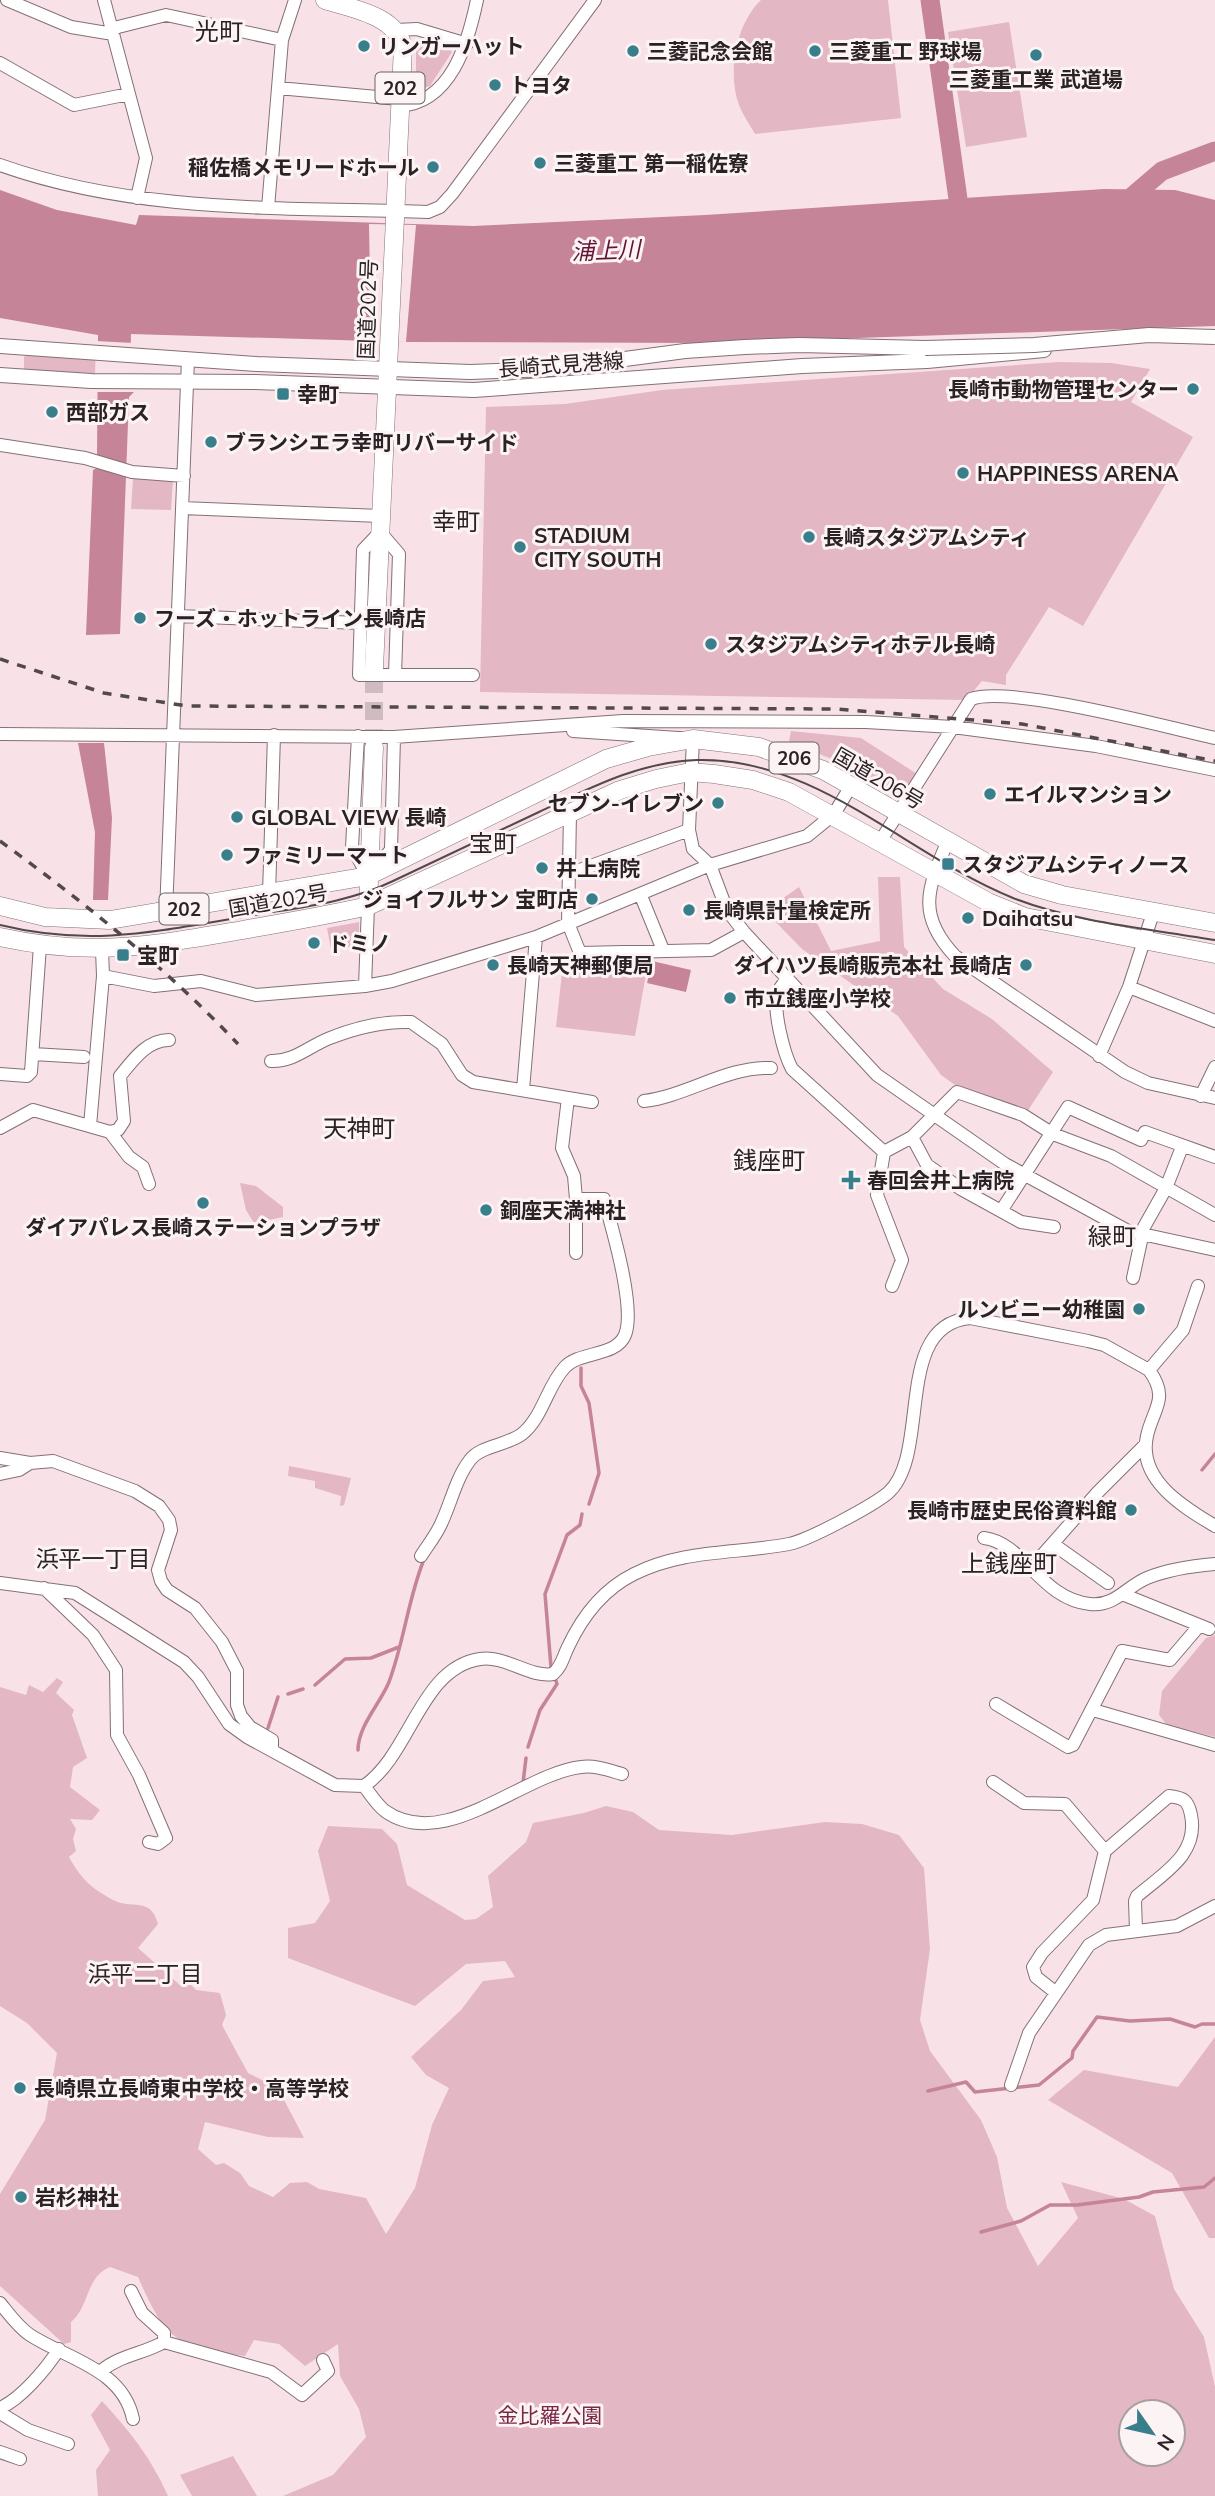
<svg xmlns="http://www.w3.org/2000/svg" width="1215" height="2496" viewBox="0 0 1215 2496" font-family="Mulish,'Noto Sans JP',sans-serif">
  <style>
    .green { fill: #e3b7c3; fill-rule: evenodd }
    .water { fill: #c58497 }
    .pier { fill: #f8e2e8 }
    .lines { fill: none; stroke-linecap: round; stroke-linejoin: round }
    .stream { stroke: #c58497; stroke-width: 3.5 }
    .river { stroke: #c58497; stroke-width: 19 }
    .highway-tunnel { stroke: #cfbcc1; stroke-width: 18; stroke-dasharray: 18 9; stroke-linecap: butt }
    .minor-casing { stroke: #837075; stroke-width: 14 }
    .major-casing { stroke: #837075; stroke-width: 16 }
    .highway-casing { stroke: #837075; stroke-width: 19 }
    .minor { stroke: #fff; stroke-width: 12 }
    .major { stroke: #fff; stroke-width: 14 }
    .highway { stroke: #fff; stroke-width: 18 }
    .tram { stroke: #53494b; stroke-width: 2 }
    .rail { stroke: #53494b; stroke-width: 3.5; stroke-dasharray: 9 9; stroke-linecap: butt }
    .major-bridge-casing { stroke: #837075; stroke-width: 16; stroke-linecap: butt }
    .major-bridge { stroke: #fff; stroke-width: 14 }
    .poi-dot { fill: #397f8b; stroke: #fcf3f5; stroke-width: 2.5 }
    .labels { text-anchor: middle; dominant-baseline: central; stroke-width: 6; stroke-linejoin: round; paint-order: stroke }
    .shield { fill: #fcf3f5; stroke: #696163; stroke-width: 2 }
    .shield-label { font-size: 19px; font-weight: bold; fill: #2a2224 }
    .poi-label { font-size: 21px; font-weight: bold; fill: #2a2224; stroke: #fcf3f5; text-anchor: start }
    .street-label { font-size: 21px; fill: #2a2224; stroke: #fcf3f5 }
    .park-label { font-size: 21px; fill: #762845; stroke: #fcf3f5 }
    .water-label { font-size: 23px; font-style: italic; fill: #631535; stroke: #fcf3f5 }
    .neighbourhood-label { font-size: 23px; fill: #2a2224; stroke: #fcf3f5 }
    .quarter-label { font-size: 24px; fill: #2a2224; stroke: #fcf3f5 }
  </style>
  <rect width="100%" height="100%" fill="#f8e2e8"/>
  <!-- green -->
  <path class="green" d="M 761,0 L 888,0 L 901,118 L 755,134 C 750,125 743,115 739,105 C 727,72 736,24 761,0 Z
    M 1009,22 L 1027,137 L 966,147 L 948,32 Z
    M 426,39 L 449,48 L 452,52 L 430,86 L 423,88 L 416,82 L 416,48 L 421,40 Z
    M 27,354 L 96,357 L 95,374 L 24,370 L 24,357 Z
    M 1059,362 L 1111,363 L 1150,369 L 1131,402 L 1193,437 L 1083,626 L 1049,607 L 1006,675 L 1006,685 L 982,681 L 966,700 L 480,692 L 486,407 L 565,404 L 662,390 Z
    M 133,478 L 173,479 L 171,510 L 131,509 Z
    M 791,731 L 861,738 L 917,774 L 900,800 L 847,765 L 789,742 Z
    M 878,877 L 900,877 L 904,947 L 943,989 L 992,1019 L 1053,1072 L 1027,1112 L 955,1085 L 941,1075 L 898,1016 L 802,949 L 765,911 L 799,887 L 831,951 L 880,941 Z
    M 359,922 L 359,946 L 331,949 L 327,928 Z
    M 648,963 L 635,1036 L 556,1027 L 563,964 L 589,967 Z
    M 240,1183 L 256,1186 L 283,1207 L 283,1217 L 254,1223 L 246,1210 Z
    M 289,1466 L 351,1478 L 344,1505 L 340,1506 L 341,1496 L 315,1488 L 315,1481 L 288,1476 Z
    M 1215,1635 L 1215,1737 L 1167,1725 L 1159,1715 L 1162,1691 L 1206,1638 Z
    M 57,1678 L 63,1682 L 56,1693 L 74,1710 L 72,1715 L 87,1758 L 73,1767 L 70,1787 L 100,1810 L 92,1820 L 70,1819 L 76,1829 L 73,1839 L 76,1851 L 69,1857 C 82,1880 90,1887 113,1900 C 131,1910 151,1896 158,1924 L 138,1948 L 181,1986 L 189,1983 L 196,1990 L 220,1993 L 226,2015 L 222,2025 L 248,2073 L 264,2081 L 282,2096 L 304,2138 L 268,2137 L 205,2122 L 198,2149 L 216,2165 L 224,2163 L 240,2173 L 249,2186 L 273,2197 L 290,2183 L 307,2182 L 319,2189 L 366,2198 L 386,2234 L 415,2188 L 432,2125 L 449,2088 L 426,2075 L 411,2057 L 461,2010 L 483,1981 L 515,1977 L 505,1961 L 466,1964 L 415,2006 L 288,1958 L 288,1928 L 315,1923 L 330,1901 L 318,1851 L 328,1826 L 382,1829 L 397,1844 L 407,1885 L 465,1920 L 476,1919 L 493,1907 L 488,1876 L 526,1842 L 533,1823 L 584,1813 L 606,1806 L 633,1812 L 659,1830 L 732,1835 L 825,1822 L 862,1824 L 899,1835 L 924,1868 L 930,1949 L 920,2020 L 930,2051 L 981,2120 L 997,2157 L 1007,2208 L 1038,2266 L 1078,2218 L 1061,2182 L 1124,2199 L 1155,2216 L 1174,2289 L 1204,2337 L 1215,2387 L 1215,2496 L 283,2496 L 333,2475 L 366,2437 L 359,2409 L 340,2376 L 338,2344 L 305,2366 L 279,2344 L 254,2340 L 245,2356 C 176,2347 166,2341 138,2277 L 110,2267 C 86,2276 89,2308 71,2322 L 71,2342 L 64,2344 L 0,2286 L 0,2194 L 45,2120 L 57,2053 L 27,2023 L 0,2006 L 0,1687 L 26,1695 L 29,1685 L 43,1692 ZM 1131,2412 L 1173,2412 L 1173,2454 L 1131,2454 Z
    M 1215,2037 L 1215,2238 L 1209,2238 L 1172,2173 L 1048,2100 L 1084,2070 L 1178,2087 Z
    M 102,2401 C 129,2430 152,2459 168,2496 L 98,2496 L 96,2470 L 110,2450 L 91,2415 Z
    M 233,2456 L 257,2496 L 192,2496 L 180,2475 Z"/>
  <!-- water -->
  <path class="water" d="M 1104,189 L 1175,190 L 1215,200 L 1215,326 L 709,343 L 406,342 L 131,334 L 130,377 L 134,392 L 129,397 L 120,634 L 86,635 L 93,470 L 97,468 L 97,457 L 98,335 L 0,318 L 0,190 L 57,210 L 136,225 L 139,215 L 473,226 L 705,215 Z
    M 78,743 L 104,743 L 112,818 L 108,900 L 93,900 L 95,832 Z
    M 652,961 L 691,970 L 686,992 L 647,983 Z"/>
  <!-- pier -->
  <path class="pier" d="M 369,224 L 416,225 L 406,342 L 371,341 Z
    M 95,341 L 134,343 L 134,392 L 96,392 Z"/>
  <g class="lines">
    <!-- stream -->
    <path class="stream" d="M 581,1368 L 581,1386 L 589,1403 L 599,1473 L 589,1504
      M 1202,1470 L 1215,1454
      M 551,1667 L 545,1594 L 567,1535 L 580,1525 L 582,1514
      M 315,1685 L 345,1659 L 371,1658 L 399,1647
      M 288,1694 L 303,1689
      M 268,1728 L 278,1697
      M 528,1747 L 540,1710 L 557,1684 L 556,1681
      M 358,1750 C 358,1726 380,1704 389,1682 C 404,1642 408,1600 423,1562
      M 523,1783 L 526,1758
      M 928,2091 L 966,2082 L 975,2092 L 1039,2085 L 1072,2058 L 1073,2051 L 1097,2017 L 1130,2021 L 1170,2019 L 1195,2027 L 1202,2024 L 1215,2024
      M 981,2232 L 1021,2221 L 1050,2205 L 1077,2205 L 1139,2197 L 1153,2192 L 1204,2187 L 1215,2178"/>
    <!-- river -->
    <path class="river" d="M 930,0 L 958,199
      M 1121,206 L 1162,171 L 1215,151"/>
    <!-- highway-tunnel -->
    <path class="highway-tunnel" d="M 374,747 L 374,668"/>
    <defs>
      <path id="minor" d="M 7,0 L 71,27 L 107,33 L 118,27 L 166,15 L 282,40
        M 104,0 L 146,158 L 137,198
        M 396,30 L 417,29 L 467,44
        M 0,63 L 74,105 L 129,94
        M 278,88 L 399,99
        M 398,106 C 451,104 468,43 477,0
        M 0,165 C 138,214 284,207 428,212 L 440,207 L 452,194 L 595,0
        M 268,208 L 282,40 L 295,0
        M 0,445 L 85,458 L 132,472 L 184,476
        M 182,508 L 381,516
        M 178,616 L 360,623
        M 395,675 L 399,554 L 380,532 L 363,550 L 359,675 L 473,675
        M 573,731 L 693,739 L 689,830 L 693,849 L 710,865 L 727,910 L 744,932 L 877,1075 L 1005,1164 L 1128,1231 L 1215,1250
        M 0,734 L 394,737 L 623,721 L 866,722 L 953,727 L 1096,746 L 1215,770
        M 358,736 L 352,847 L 368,876 L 391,850 L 394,737
        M 570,813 L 568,923 L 580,953 L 711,950 L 744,932
        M 881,840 L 971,699 C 1010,685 1166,727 1215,738
        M 947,843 C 927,889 917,916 955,956 L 1125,1072 L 1148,1083 L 1215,1098
        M 569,874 L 689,830
        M 269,894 L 274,735
        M 641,896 L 663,950
        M 166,913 L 188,359
        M 103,976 L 154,986 L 201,981 L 256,995 L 365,986 L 392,981 L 536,937 L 710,865 L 807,836 L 834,814 L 851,786
        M 788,978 C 785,982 780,987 778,992 C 772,1009 784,1054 792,1069 L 884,1152 L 877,1195 L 902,1260 L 892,1286
        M 365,986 L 368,906
        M 1129,987 L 1215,1021
        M 33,1054 L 84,1057
        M 1099,1056 L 1129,987 L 1154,910
        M 271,1061 C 294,1062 309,1046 330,1038 C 355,1028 384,1021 411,1022 L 442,1044 L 462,1075 L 473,1082 L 592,1102
        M 0,1074 L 27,1076 L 31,1072 L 40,946
        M 523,1090 L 536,937
        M 1201,1096 L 1215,1067
        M 644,1101 C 687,1096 727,1066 771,1068
        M 90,1126 L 103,976 L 102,950
        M 0,1128 L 33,1110 L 110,1132 L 129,1157 L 143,1167 L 149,1184
        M 110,1132 L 118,1130 L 124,1121 L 120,1076 C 133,1060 147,1040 169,1040
        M 912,1137 L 927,1165 L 961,1189 L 1021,1222 L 1054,1227
        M 884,1152 L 912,1137 L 957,1092 L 1023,1115 L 1053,1134 L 1111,1156 L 1215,1215
        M 576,1199 L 576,1253
        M 1001,1211 L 1068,1107 L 1141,1140 L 1145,1132 L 1215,1157
        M 1133,1278 L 1144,1227 L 1166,1188 L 1182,1147
        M 1149,1370 L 1183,1330 L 1198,1286
        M 0,1458 L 30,1463 L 53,1461 L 135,1491 L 159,1506 L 169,1520 L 171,1530 L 158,1570 L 161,1581 L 167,1590 L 195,1608 L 222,1642 L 237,1671 L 237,1705 L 241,1716 L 250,1727 L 272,1740 L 272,1750
        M 0,1474 L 19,1470 L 30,1463
        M 984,1538 C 1024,1543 1041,1599 1090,1604 C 1115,1607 1127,1586 1147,1578 C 1169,1569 1191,1566 1215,1564
        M 1053,1544 L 1108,1583
        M 421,1556 C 428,1545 436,1535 441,1524 C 451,1503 456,1478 470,1460 C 480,1446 508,1445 522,1434 C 543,1417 547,1386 565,1367 C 580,1351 616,1357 625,1335 C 636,1308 612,1228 604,1199 L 576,1199 L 574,1176 L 562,1148 L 568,1098
        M 1039,1559 L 1098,1492 L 1146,1444
        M 0,1583 L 75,1593 L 184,1662 L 198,1677 L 229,1724 L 247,1737 L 335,1785 L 364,1786 C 411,1754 420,1668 480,1659 C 505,1655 530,1678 553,1674 C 562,1666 563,1657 568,1647 C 582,1617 604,1589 634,1574 C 683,1549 737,1554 789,1544 C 809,1540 872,1506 888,1493 C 932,1454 892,1325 970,1318 L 1088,1341 L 1104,1345 L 1149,1370 C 1170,1399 1153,1408 1147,1436 C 1137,1480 1185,1508 1215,1526
        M 44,1588 L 93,1635 L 116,1670 L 117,1735 L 139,1775 L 166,1838 L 158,1844 L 149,1842
        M 1122,1594 L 1209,1629
        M 996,1704 L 1068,1747 L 1073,1745 L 1122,1651 L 1170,1660 L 1199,1626
        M 1093,1710 L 1215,1745
        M 993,1782 L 1024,1803 L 1065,1804 L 1105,1851 L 1093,1900 L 1042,1953 L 1033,1967 L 1036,1977 L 1055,1992
        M 364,1786 C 371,1795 377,1805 385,1811 C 444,1853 522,1774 581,1767 C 595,1765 608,1770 622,1774
        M 1105,1851 L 1169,1796 C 1184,1798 1188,1800 1191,1815 C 1199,1854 1164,1873 1137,1896 L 1135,1901 L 1136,1931
        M 1011,2085 L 1029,2033 L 1089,1945 L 1106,1935 L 1177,1926 L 1215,1906
        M 131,2291 L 142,2313 L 164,2333 L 164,2342
        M 0,2303 C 9,2314 18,2327 30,2335 C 67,2359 123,2369 133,2419
        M 101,2371 C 120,2355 143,2354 164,2342 L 271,2372 L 302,2395 L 328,2371 L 323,2360
        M 0,2408 C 21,2399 46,2369 59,2349
        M 0,2413 L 28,2430 L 68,2444
        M 0,2452 L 20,2459"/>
      <path id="major" d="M 0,346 L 257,364 L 470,372 L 550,369 L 685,351 L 745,347 L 799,345 L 925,348
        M 0,375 L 91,381 L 255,382 L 474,390 L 802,366 L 927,361 L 1044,350"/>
      <path id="highway" d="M 325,0 C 352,9 396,15 403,47 L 374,668
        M 0,906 L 45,917 L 110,920 L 368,876 L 606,759 L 648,747 L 693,739 L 759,747 L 823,770 L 1024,884 L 1062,895 L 1215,923
        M 368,906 L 374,747
        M 0,937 C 89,957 149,946 237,931 C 281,923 325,916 368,906 L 620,790 L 656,779 L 690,772 L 714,774 L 753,780 L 789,792 L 988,902 L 1025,917 L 1215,954"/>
    </defs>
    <!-- minor casing -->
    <use href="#minor" class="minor-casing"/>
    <!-- major casing -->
    <use href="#major" class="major-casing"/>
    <!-- highway casing -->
    <use href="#highway" class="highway-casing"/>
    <!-- minor -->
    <use href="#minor" class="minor"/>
    <!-- major -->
    <use href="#major" class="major"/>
    <!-- highway -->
    <use href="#highway" class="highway"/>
    <!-- tram -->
    <path class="tram" d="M 0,925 C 94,948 162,930 255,915 C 302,907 350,902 393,881 C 441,858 490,835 539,812 C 590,788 639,762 697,760 C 817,757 908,856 1013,898 C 1074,922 1150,929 1215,940"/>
    <!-- rail -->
    <path class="rail" d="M 0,659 L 104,693 L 187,706 L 837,709 L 1022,724 L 1215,761
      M 0,841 C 85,903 165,967 238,1044"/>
    <defs>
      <path id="major-bridge" d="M 925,348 L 1034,345 L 1149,335 L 1215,337"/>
    </defs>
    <!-- major-bridge casing -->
    <use href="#major-bridge" class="major-bridge-casing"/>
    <!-- major-bridge -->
    <use href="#major-bridge" class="major-bridge"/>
  </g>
  <!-- markers -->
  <g class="poi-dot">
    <circle cx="364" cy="46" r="7"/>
    <circle cx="633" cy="51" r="7"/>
    <circle cx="815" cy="51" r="7"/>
    <circle cx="1036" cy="55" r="7"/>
    <circle cx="495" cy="85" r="7"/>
    <circle cx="540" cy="163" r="7"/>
    <circle cx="433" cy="167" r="7"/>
    <circle cx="1193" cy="389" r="7"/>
    <rect x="276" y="387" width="14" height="14" rx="3.5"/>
    <circle cx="52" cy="412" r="7"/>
    <circle cx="211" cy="442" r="7"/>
    <circle cx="963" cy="473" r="7"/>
    <circle cx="809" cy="537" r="7"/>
    <circle cx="520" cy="547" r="7"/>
    <circle cx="140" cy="618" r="7"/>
    <circle cx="711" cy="644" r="7"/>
    <circle cx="990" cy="794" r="7"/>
    <circle cx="718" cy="803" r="7"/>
    <circle cx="237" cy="817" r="7"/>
    <circle cx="227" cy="855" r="7"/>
    <rect x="941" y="857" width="14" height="14" rx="3.5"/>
    <circle cx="542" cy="868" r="7"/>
    <circle cx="592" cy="899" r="7"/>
    <circle cx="689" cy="910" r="7"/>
    <circle cx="968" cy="918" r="7"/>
    <circle cx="314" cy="943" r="7"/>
    <rect x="116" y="948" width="14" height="14" rx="3.5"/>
    <circle cx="493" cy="965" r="7"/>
    <circle cx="1026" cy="965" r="7"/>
    <circle cx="730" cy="998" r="7"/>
    <path d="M847.5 1169.5h7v7h7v7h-7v7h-7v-7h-7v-7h7z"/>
    <circle cx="203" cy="1203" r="7"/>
    <circle cx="486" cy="1210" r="7"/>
    <circle cx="1139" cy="1309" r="7"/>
    <circle cx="1131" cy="1510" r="7"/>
    <circle cx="20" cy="2088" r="7"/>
    <circle cx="21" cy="2197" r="7"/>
  </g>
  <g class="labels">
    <!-- shield labels -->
    <g class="shield">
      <rect x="375.5" y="72.5" width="49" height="31" rx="5"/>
      <rect x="769.5" y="742.5" width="49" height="31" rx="5"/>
      <rect x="159.5" y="893.5" width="49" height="31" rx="5"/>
    </g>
    <g class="shield-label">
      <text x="400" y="88">202</text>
      <text x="794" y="758">206</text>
      <text x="184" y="909">202</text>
    </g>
    <!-- poi labels -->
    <g class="poi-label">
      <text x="378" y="46">リンガーハット</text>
      <text x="647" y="51">三菱記念会館</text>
      <text x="829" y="51">三菱重工 野球場</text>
      <text x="1036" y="79" text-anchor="middle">三菱重工業 武道場</text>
      <text x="509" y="85">トヨタ</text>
      <text x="554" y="163">三菱重工 第一稲佐寮</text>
      <text x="419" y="167" text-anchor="end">稲佐橋メモリードホール</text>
      <text x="1179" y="389" text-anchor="end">長崎市動物管理センター</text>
      <text x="297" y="394">幸町</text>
      <text x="66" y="412">西部ガス</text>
      <text x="225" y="442">ブランシエラ幸町リバーサイド</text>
      <text x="977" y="473">HAPPINESS ARENA</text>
      <text x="534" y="535">STADIUM<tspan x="534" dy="24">CITY SOUTH</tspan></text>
      <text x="823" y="537">長崎スタジアムシティ</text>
      <text x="154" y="618">フーズ・ホットライン長崎店</text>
      <text x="725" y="644">スタジアムシティホテル長崎</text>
      <text x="1004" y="794">エイルマンション</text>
      <text x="704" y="803" text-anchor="end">セブン-イレブン</text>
      <text x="251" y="817">GLOBAL VIEW 長崎</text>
      <text x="241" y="855">ファミリーマート</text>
      <text x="962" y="864">スタジアムシティノース</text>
      <text x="556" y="868">井上病院</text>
      <text x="578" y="899" text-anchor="end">ジョイフルサン 宝町店</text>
      <text x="703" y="910">長崎県計量検定所</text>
      <text x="982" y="918">Daihatsu</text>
      <text x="328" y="943">ドミノ</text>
      <text x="137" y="955">宝町</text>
      <text x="507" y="965">長崎天神郵便局</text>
      <text x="1012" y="965" text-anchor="end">ダイハツ長崎販売本社 長崎店</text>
      <text x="744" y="998">市立銭座小学校</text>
      <text x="867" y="1180">春回会井上病院</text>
      <text x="500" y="1210">銅座天満神社</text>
      <text x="203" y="1227" text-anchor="middle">ダイアパレス長崎ステーションプラザ</text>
      <text x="1125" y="1309" text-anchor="end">ルンビニー幼稚園</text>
      <text x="1117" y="1510" text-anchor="end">長崎市歴史民俗資料館</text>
      <text x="34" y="2088">長崎県立長崎東中学校・高等学校</text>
      <text x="35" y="2197">岩杉神社</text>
    </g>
    <!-- street labels -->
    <g class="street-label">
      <text transform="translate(367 309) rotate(-88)">国道202号</text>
      <text transform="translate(561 364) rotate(-4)">長崎式見港線</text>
      <text transform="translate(879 778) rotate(30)">国道206号</text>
      <text transform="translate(278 900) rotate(-10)">国道202号</text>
    </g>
    <!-- park labels -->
    <g class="park-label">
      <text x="550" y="2415">金比羅公園</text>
    </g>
    <!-- water labels -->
    <g class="water-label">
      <text transform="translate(606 250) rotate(-2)">浦上川</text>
    </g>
    <!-- neighbourhood labels -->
    <g class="neighbourhood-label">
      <text x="93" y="1558">浜平一丁目</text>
      <text x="145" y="1973">浜平二丁目</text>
    </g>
    <!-- quarter labels -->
    <g class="quarter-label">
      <text x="219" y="31">光町</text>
      <text x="456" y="521">幸町</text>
      <text x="493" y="843">宝町</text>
      <text x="359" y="1128">天神町</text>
      <text x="769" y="1160">銭座町</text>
      <text x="1112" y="1236">緑町</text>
      <text x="1009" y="1563">上銭座町</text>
    </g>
  </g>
  <!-- north arrow -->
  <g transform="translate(1152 2433) rotate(124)"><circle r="33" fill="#fcf3f5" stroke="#a89fa1" stroke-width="2"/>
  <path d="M0-5L12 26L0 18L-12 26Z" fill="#397f8b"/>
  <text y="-10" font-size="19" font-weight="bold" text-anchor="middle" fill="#2a2224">N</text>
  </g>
</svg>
